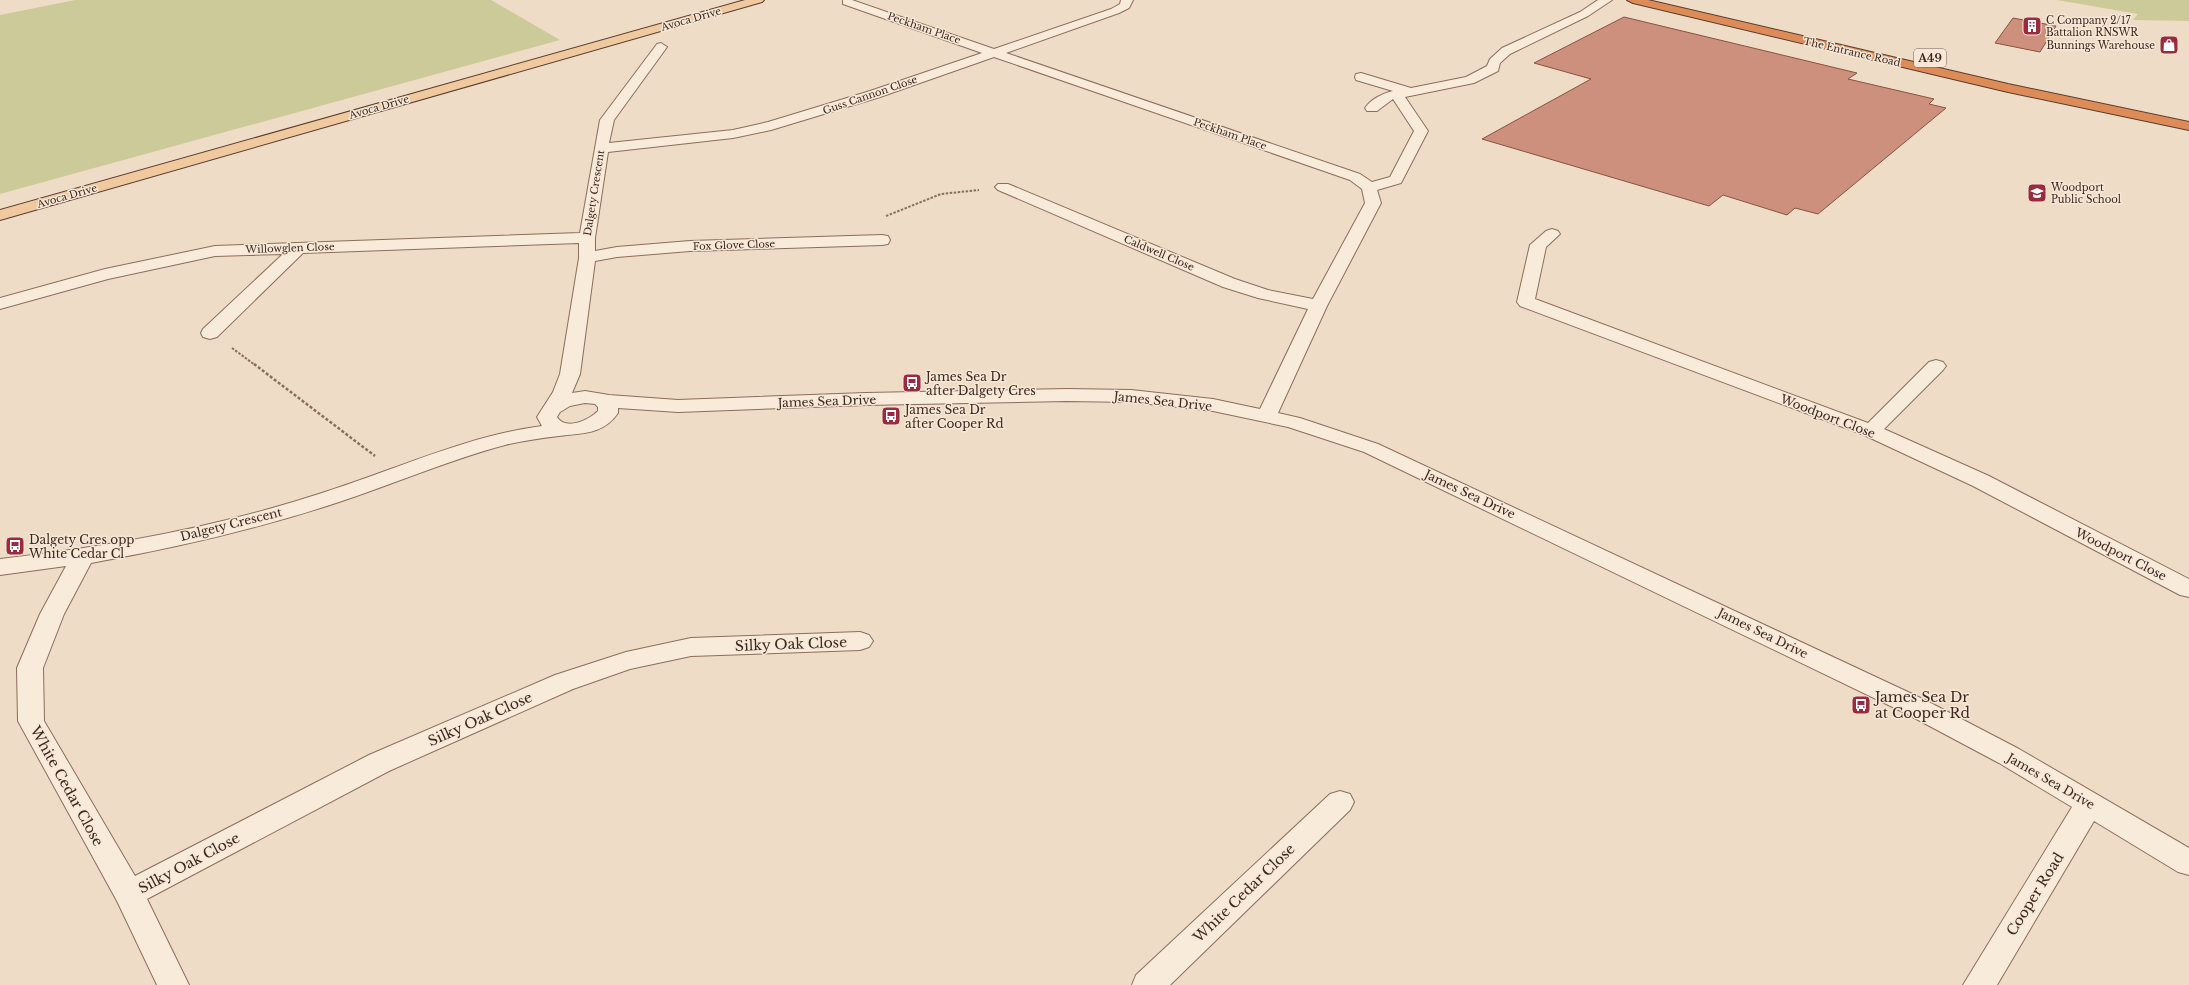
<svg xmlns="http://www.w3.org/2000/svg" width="2189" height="985" viewBox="0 0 2189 985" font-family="'Libre Baskerville',serif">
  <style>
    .green { fill: #cdca9a }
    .building { fill: #cd907c; stroke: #8a5241 }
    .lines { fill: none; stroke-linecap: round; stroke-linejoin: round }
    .minor-casing { stroke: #8b6d5c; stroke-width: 2 }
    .major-casing { stroke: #583c30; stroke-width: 2 }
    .highway-casing { stroke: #583c30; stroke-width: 2 }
    .path-far1 { stroke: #8b6d5c; stroke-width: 2; stroke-dasharray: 2.5 1.5; stroke-linecap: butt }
    .path { stroke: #8b6d5c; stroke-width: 2.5; stroke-dasharray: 3 2; stroke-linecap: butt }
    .minor { fill: #f9ebda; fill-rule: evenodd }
    .major { fill: #f1c99f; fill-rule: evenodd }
    .highway { fill: #dd8c58; fill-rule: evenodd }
    .labels { text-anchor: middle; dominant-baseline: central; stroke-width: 3; stroke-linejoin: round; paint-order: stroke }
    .far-street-label { font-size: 10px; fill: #3b281f; stroke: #f6e7d6 }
    .far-poi-label { font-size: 10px; fill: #3b281f; stroke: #f6e7d6; text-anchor: start }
    .shield { fill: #f6e7d6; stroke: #736156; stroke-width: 1 }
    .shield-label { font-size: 11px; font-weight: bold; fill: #3b281f }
    .poi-label { font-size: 12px; fill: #3b281f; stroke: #f6e7d6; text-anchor: start }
    .street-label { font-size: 12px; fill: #3b281f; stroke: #f6e7d6 }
    .near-street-label { font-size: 14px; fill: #3b281f; stroke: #f6e7d6 }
    .near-poi-label { font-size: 14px; fill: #3b281f; stroke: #f6e7d6; text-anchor: start }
  </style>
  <rect width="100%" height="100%" fill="#efdcc6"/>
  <!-- green -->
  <path class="green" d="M 75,0 L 491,0 L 560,40 L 0,194 L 0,15 Z
    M 2057,0 L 2189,0 L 2189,21 L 2133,20 L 2138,14 Z"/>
  <!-- building -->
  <path class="building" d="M 1624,17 L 1857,73 L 1848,79 L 1934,99 L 1929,104 L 1946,108 L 1818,214 L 1795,208 L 1787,215 L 1723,195 L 1709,206 L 1482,139 L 1591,79 L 1534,63 Z
    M 2013,18 L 2056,26 L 2040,52 L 1995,43 Z"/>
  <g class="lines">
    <defs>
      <path id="minor" d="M 843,0 L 852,0 L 994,49 L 1111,9 L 1120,4 L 1121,0 L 1133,0 L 1129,8 L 1119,13 L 1006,53 L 1360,174 L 1372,182 L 1390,177 L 1414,131 L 1393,99 L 1377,111 L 1367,111 L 1365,108 C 1371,99 1383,93 1393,91 L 1356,80 L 1355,77 L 1356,74 L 1361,73 L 1411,88 L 1466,77 L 1487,66 L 1490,59 L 1502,48 L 1580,12 L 1598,0 L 1612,0 L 1588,16 L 1510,54 L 1500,63 L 1498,71 L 1474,83 L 1405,97 L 1428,131 L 1401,183 L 1377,190 L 1381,203 L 1327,306 L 1278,413 L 1300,418 L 1378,444 L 1925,700 L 2019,749 L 2189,848 L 2189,875 L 2178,872 L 2094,821 L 1997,985 L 1963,985 L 2072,807 L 1999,763 L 1907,714 L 1364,452 L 1288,427 L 1213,411 L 1131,402 L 1067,401 L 866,405 L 678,412 L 618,408 L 618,413 C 603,435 581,433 559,436 C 541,438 522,441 505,445 C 448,460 394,484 339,502 C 258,529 175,548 91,563 L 64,614 L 43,668 L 44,721 L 135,876 L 369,755 L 555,675 L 626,652 L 691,638 L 860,632 L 869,635 L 873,641 L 869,647 L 860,650 L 691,656 L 630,669 L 573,689 L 389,771 L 147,899 L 189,985 L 157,985 L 117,901 L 18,721 L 17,668 L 40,614 L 66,566 L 0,575 L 0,559 C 109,547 218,527 322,493 C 395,470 466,436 542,426 L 537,417 L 553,392 L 560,374 L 579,258 L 579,243 L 303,253 L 217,337 L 210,339 L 203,337 L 201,333 L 203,329 L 283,254 L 215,256 L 108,279 L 0,309 L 0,298 L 105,269 L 215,246 L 580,233 L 600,120 L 657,44 L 661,43 L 667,47 L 614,120 L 609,143 L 733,130 L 768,122 L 870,91 L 982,53 L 843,4 ZM 994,57 L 1350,180 L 1362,189 L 1365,203 L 1313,299 L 1268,290 L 1235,279 L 1008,184 L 998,184 L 995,187 L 998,190 L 1223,287 L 1258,298 L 1308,309 L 1260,409 L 1213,399 L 1131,390 L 1067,389 L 866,393 L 678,400 L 609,395 L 585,391 L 572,393 L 580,374 L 595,261 L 617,257 L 690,251 L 882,245 L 888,244 L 890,240 L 888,236 L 882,235 L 690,241 L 617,247 L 595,251 L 595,238 L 608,152 L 733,138 L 771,130 L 880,97 ZM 585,403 L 595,404 L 598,407 L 598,411 C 589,420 566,431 557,417 L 560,412 L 570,406 Z
        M 1552,229 L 1558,231 L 1560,234 L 1546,247 L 1535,299 L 1868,423 L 1929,362 L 1936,360 L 1943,362 L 1946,366 L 1943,370 L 1884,429 L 1989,476 L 2189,579 L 2189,597 L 2180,595 L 1973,486 L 1864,435 L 1520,306 L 1517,302 L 1530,245 L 1546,231 Z
        M 1340,791 L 1350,794 L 1354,802 L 1350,810 L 1170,985 L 1132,985 L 1136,975 L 1330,794 Z"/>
      <path id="major" d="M 745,0 L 764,0 L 762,2 L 0,220 L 0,210 Z"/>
      <path id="highway" d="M 1627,0 L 1648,0 L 2008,84 L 2189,122 L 2189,130 L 2008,92 L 1633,3 Z"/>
    </defs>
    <!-- minor casing -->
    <use href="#minor" class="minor-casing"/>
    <!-- major casing -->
    <use href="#major" class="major-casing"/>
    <!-- highway casing -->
    <use href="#highway" class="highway-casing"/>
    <!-- path-far1 -->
    <path class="path-far1" d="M 886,216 L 941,194 L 979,190
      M 232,348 L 255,365"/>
    <!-- path -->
    <path class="path" d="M 254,364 L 375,456"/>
    <!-- minor -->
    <use href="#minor" class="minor"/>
    <!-- major -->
    <use href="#major" class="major"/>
    <!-- highway -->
    <use href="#highway" class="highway"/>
  </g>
  <!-- icons -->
  <defs>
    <symbol id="building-square" viewBox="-11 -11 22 22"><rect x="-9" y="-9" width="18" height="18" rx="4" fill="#9a2b3f" stroke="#f6e7d6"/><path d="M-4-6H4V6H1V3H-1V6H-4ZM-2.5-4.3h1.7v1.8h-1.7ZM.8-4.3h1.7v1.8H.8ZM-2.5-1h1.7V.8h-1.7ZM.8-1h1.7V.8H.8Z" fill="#fff"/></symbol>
    <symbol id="shop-square" viewBox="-11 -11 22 22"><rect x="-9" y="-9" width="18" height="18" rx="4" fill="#9a2b3f" stroke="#f6e7d6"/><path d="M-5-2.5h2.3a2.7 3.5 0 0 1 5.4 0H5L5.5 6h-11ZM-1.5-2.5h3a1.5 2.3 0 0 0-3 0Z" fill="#fff"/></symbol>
    <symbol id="school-square" viewBox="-11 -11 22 22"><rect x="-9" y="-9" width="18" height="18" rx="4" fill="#9a2b3f" stroke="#f6e7d6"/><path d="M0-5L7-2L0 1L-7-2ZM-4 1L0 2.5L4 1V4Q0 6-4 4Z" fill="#fff"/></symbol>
    <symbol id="bus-square" viewBox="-11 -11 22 22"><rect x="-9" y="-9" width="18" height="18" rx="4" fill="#9a2b3f" stroke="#f6e7d6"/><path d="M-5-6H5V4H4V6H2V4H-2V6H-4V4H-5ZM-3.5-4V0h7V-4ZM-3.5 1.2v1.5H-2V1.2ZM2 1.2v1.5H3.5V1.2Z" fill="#fff"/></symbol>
  </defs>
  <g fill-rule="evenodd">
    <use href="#building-square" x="2021" y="15" width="22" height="22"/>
    <use href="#shop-square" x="2158" y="34" width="22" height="22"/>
    <use href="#school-square" x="2026" y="182" width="22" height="22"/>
    <use href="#bus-square" x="901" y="372" width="22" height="22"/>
    <use href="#bus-square" x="880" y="405" width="22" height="22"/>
    <use href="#bus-square" x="4" y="535" width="22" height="22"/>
    <use href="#bus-square" x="1850" y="694" width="22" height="22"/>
  </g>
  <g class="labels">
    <!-- far-street labels -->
    <g class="far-street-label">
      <text transform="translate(691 19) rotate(-16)">Avoca Drive</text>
      <text transform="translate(924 28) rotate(19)">Peckham Place</text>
      <text transform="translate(1852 52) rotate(13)">The Entrance Road</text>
      <text transform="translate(870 95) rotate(-19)">Guss Cannon Close</text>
      <text transform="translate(379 107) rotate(-16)">Avoca Drive</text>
      <text transform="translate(1230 134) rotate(19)">Peckham Place</text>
      <text transform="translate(594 193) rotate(-81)">Dalgety Crescent</text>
      <text transform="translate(67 196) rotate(-16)">Avoca Drive</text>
      <text transform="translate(734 245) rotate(-2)">Fox Glove Close</text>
      <text transform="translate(290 248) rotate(-2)">Willowglen Close</text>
      <text transform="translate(1159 253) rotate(23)">Caldwell Close</text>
    </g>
    <!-- far-poi labels -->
    <g class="far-poi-label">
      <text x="2046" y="20">C Company 2/17<tspan x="2046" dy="12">Battalion RNSWR</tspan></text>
      <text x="2155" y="45" text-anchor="end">Bunnings Warehouse</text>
      <text x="2051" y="187">Woodport<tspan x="2051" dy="12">Public School</tspan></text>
    </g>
    <!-- shield labels -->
    <rect class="shield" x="1914" y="49" width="32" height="18" rx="3"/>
    <g class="shield-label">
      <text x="1930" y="58">A49</text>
    </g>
    <!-- poi labels -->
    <g class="poi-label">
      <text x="926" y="376">James Sea Dr<tspan x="926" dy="14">after Dalgety Cres</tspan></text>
      <text x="905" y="409">James Sea Dr<tspan x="905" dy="14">after Cooper Rd</tspan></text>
      <text x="29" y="539">Dalgety Cres opp<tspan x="29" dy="14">White Cedar Cl</tspan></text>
    </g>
    <!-- street labels -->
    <g class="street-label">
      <text transform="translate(827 401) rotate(-2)">James Sea Drive</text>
      <text transform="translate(1163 401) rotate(6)">James Sea Drive</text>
      <text transform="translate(1828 416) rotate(21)">Woodport Close</text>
      <text transform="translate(1470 494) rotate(25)">James Sea Drive</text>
      <text transform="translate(231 524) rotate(-14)">Dalgety Crescent</text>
      <text transform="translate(2121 554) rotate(27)">Woodport Close</text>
      <text transform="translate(1763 633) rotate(26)">James Sea Drive</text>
      <text transform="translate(2051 781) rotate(30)">James Sea Drive</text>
    </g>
    <!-- near-street labels -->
    <g class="near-street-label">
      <text transform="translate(791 644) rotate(-2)">Silky Oak Close</text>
      <text transform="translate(480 719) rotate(-24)">Silky Oak Close</text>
      <text transform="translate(67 786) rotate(61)">White Cedar Close</text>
      <text transform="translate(189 863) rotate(-28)">Silky Oak Close</text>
      <text transform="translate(1244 893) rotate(-44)">White Cedar Close</text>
      <text transform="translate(2035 894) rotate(-58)">Cooper Road</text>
    </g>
    <!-- near-poi labels -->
    <g class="near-poi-label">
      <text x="1875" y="697">James Sea Dr<tspan x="1875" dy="16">at Cooper Rd</tspan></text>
    </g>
  </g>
</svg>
